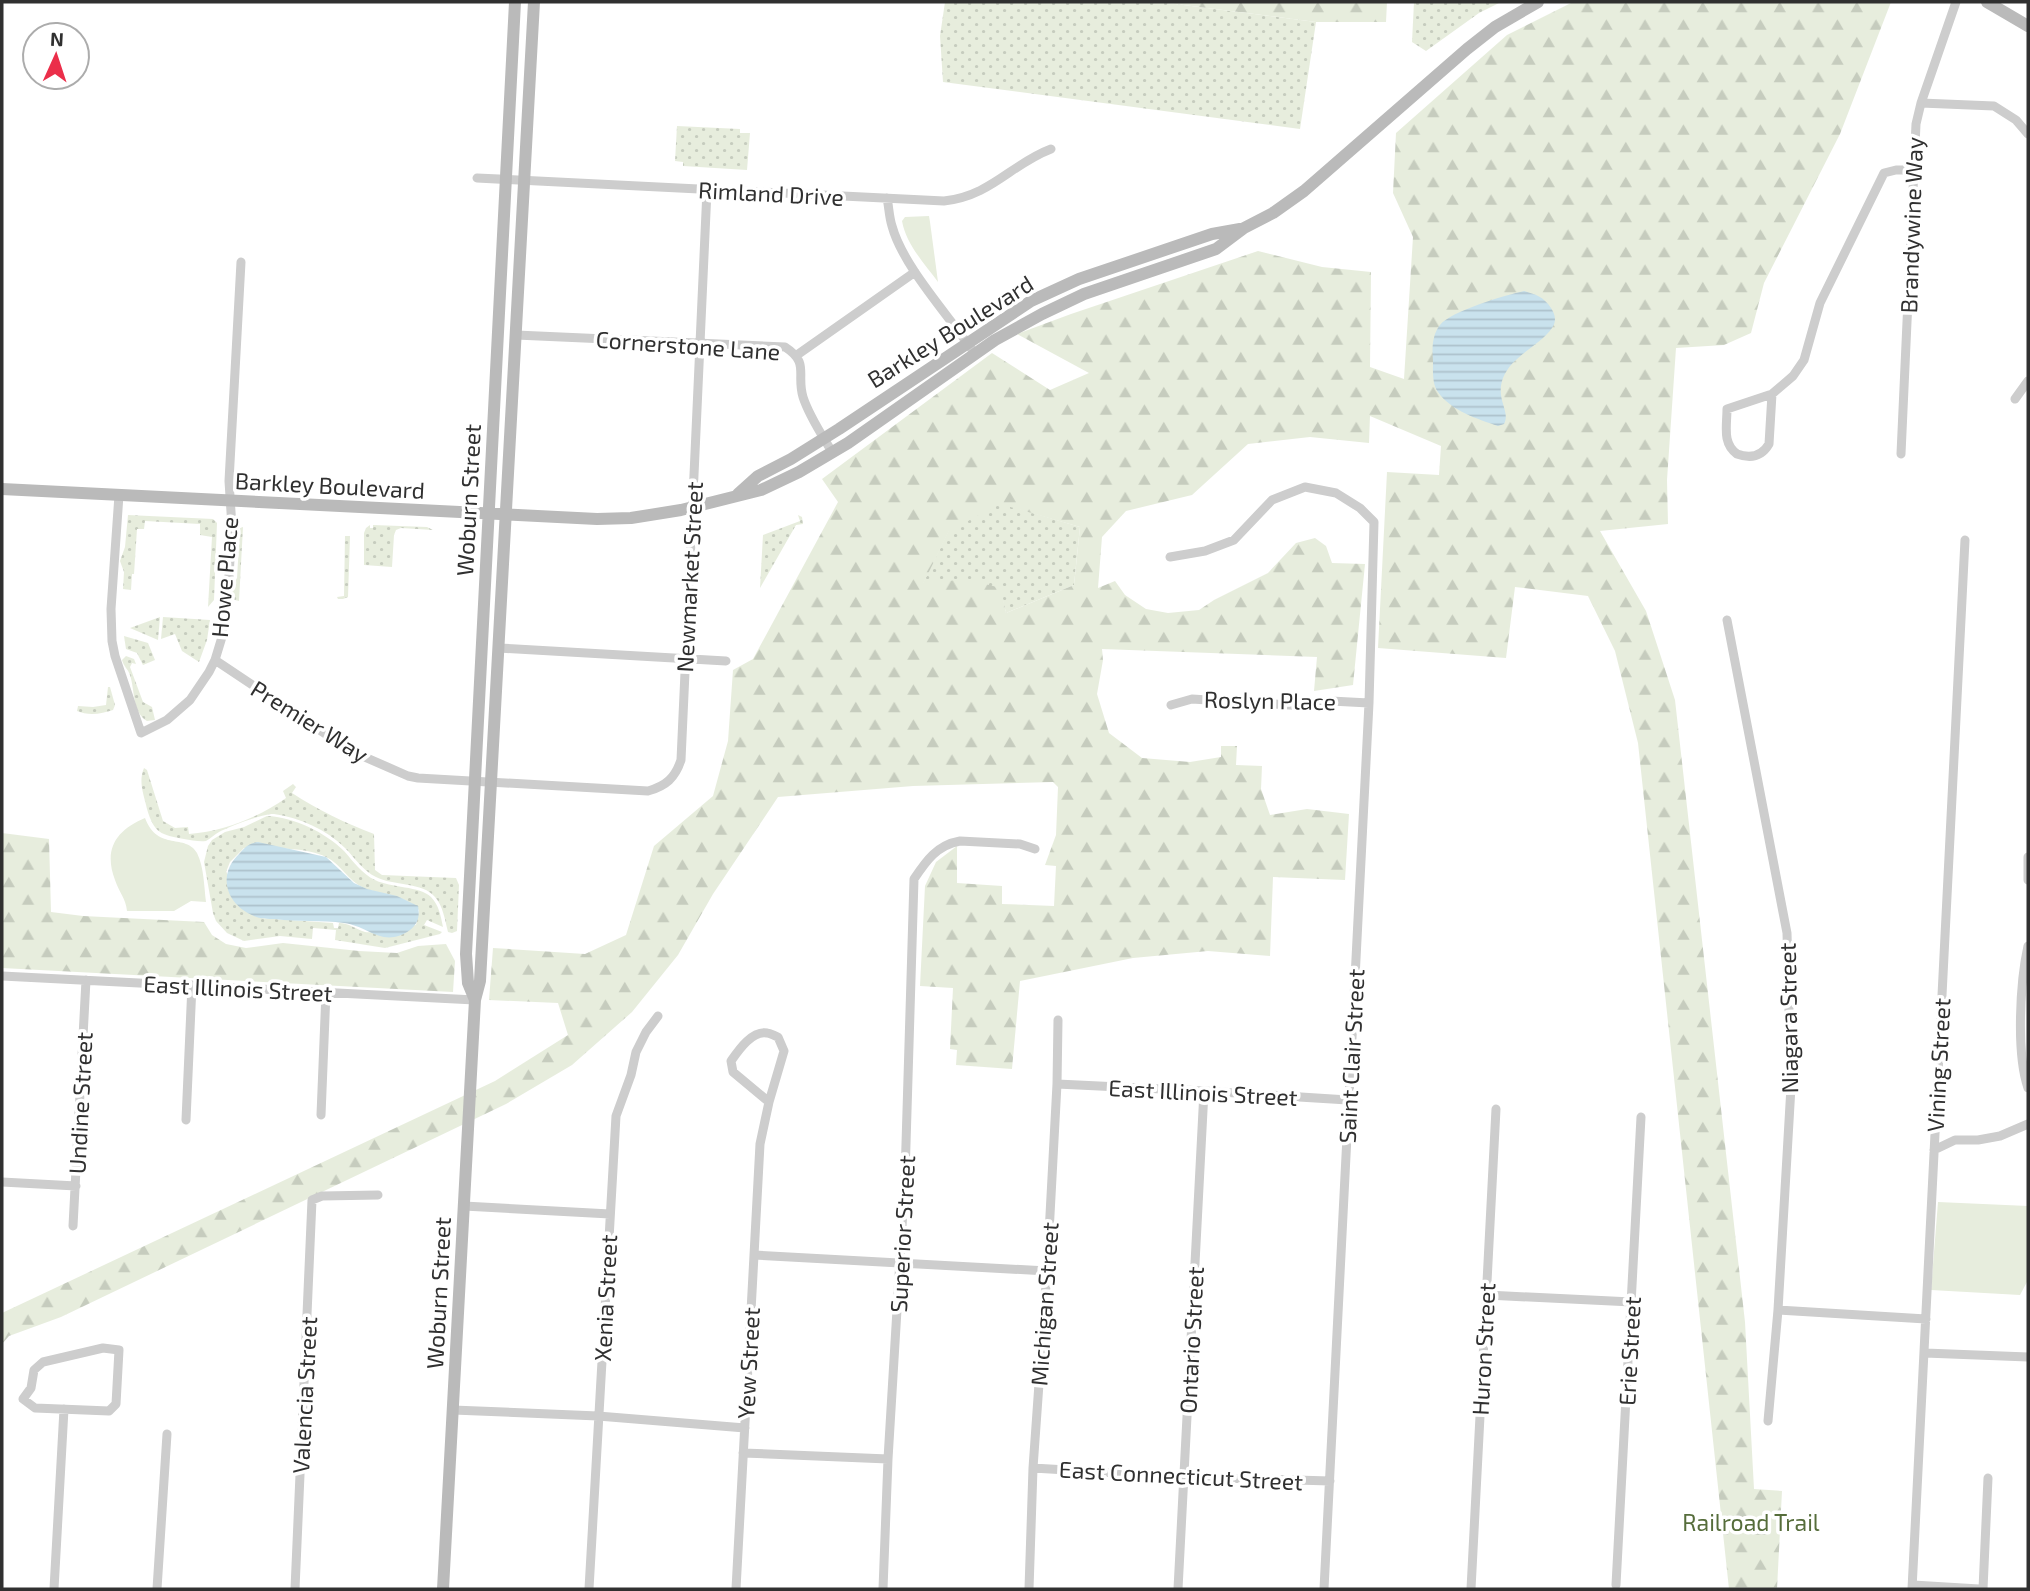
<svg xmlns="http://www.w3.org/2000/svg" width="2030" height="1591" viewBox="0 0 2030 1591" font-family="'Exo 2',sans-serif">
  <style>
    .grass { fill: url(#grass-dots); fill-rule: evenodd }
    .forest { fill: url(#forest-firs); fill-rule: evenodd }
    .park { fill: #e7eddd }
    .water { fill: url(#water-rules) }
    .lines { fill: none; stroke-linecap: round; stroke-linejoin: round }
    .street { stroke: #cdcdcd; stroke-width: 9 }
    .secondary { stroke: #bababa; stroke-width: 12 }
    .labels { text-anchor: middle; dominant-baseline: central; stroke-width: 7; stroke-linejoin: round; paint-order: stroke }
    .street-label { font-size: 23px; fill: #303030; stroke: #fff }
    .park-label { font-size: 23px; fill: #566d3b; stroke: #fff }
  </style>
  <defs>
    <pattern id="grass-dots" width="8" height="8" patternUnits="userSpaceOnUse" patternTransform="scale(1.75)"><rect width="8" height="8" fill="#e7eddd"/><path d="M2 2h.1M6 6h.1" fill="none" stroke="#c6ccbe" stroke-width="1.8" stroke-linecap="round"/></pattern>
    <pattern id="forest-firs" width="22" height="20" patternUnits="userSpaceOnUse" patternTransform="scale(1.75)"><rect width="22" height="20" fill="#e7eddd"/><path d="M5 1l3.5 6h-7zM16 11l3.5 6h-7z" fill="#c6ccbe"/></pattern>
    <pattern id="water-rules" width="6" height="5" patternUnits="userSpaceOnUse" patternTransform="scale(1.75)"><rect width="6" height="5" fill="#c9e2ed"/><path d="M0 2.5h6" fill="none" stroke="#adc2cc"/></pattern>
  </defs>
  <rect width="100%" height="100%" fill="#fff"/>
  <!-- grass -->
  <path class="grass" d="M 945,2 L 1160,2 L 1316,22 L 1300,129 L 943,82 L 940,36 Z
    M 1414,2 L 1501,2 L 1479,13 L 1426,51 L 1412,42 Z
    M 677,126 L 740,129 L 740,133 L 750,133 L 747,170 L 683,166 L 683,162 L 675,161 Z
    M 1000,503 L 1080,527 L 1074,585 L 1006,613 L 1000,588 L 922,585 L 949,530 Z
    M 128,515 L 213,519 L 217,523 L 214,600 L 208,607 L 212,537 L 200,535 L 200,524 L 145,521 L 144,529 L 137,529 L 134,574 L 132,574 L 131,590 L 123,589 L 124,572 L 120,561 L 125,547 Z
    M 798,515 L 802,517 L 803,524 L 796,525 L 760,588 L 763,535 L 800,521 Z
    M 370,525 L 370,528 L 373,528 L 373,525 L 427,527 L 433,530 L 401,528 L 396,530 L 394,535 L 392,567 L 364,565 L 364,533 L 366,528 Z
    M 243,527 L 239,601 L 235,600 L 231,597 L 232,586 L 237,578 L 240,528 Z
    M 345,536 L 350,536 L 348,597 L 343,599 L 338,599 L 337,597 L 344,596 Z
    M 160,617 L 158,640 L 130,628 Z
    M 163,617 L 210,620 L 207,640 L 199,662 L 182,651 L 175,634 L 161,639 Z
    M 124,636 L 148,643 L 155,660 L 143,665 L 137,653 L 126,649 Z
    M 126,656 L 134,659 L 136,664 L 132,663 L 130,667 L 143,702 L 152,707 L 155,720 L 147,721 C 132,712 135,690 130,675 C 128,669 124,667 122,660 Z
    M 108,687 L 110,687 L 115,705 L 113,710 C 102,714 88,716 77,711 L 78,706 L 93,707 L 106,705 Z
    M 144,768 L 147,770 L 163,821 L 175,828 L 188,827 L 189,834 C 225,831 257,818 286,798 L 283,791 L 293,784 L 296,787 L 292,793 C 318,810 345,823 374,834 L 375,870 L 382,875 L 456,878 L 459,885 L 457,931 L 452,933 L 448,932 C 445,920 443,906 435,897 C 423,882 393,886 376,877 C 363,871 355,858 345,848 C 326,829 300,818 274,814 C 264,813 229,827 219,832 C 215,834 210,839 206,841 C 199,842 191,840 184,839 C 161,835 154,833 147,809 C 144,795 138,782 144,768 Z
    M 267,816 C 293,817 325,832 344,851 C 353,861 362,874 375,880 C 391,888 420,886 431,897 C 439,905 441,917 443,927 L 427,920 L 424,925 L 442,932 L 440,934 L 385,948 L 335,940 L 336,930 L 313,928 L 312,939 L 280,936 L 244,941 L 227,933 L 216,921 L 213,913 L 204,862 L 208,846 L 212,840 L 225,832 L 244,827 ZM 244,848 C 268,849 305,846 326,857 C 341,864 348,881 364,888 C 385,896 401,893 419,910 L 416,925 C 405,926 374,934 365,932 C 355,929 349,923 339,923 L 338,928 L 334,928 L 333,923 L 260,918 L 226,872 L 230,862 Z"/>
  <!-- forest -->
  <path class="forest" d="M 1160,2 L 1387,2 L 1386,22 L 1316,22 Z
    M 1573,2 L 1891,2 L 1840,134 L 1764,283 L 1751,333 L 1724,345 L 1676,348 L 1667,480 L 1668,524 L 1600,531 L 1646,611 L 1675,700 L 1745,1322 L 1754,1489 L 1782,1491 L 1777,1589 L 1729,1589 L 1638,743 L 1615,651 L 1588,596 L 1515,587 L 1506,658 L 1378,648 L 1387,472 L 1439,475 L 1441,446 L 1370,416 L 1369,443 L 1310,437 L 1248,444 L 1192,495 L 1126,511 L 1102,537 L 1098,588 L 1115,581 L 1125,595 L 1146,609 L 1168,613 L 1199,610 L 1214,600 L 1268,573 L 1296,543 L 1315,538 L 1326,546 L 1332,563 L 1365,564 L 1353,685 L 1314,691 L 1317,657 L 1102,649 L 1103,660 L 1097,694 L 1109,733 L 1142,758 L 1190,762 L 1221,757 L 1221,746 L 1237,746 L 1236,765 L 1262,766 L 1261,789 L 1270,815 L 1307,809 L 1349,814 L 1345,880 L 1273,877 L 1270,956 L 1208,951 L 1133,958 L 1020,981 L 1012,1069 L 956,1065 L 957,1050 L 950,1049 L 953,988 L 920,986 L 925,886 L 936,862 L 957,846 L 957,883 L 1002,886 L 1002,904 L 1054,906 L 1056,866 L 1045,865 L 1056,835 L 1058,787 L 1053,782 L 913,786 L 778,797 L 713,894 L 678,955 L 632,1012 L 572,1065 L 506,1104 L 61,1317 L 9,1336 L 2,1344 L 2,1313 L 495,1081 L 568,1035 L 558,1003 L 489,1000 L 493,948 L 585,954 L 626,935 L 654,846 L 713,796 L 728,741 L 733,670 L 753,659 L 838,502 L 822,479 L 992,353 L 1050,390 L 1089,373 L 1017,334 L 1071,314 L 1258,251 L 1322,267 L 1371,272 L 1370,367 L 1404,379 L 1413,237 L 1393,193 L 1396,133 L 1507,35 ZM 1000,504 L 1080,527 L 1074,585 L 1006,613 L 1001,588 L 965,579 L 923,584 L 949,531 Z
    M 2,833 L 49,839 L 51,912 L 83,916 L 204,922 L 212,935 L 226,944 L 246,948 L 283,943 L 359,951 L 397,953 L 418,946 L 446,944 L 455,961 L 453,992 L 2,968 Z"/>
  <!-- park -->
  <path class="park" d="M 929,216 L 930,222 L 938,282 C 924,263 906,244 902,221 L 905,217 Z
    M 145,818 C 158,852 186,833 197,853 C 204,867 204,886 206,902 L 191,901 L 174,911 L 127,911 C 126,899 119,892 115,880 C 103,848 117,830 145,818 Z
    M 1938,1202 L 2028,1206 L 2028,1280 L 2020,1295 L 1931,1290 Z"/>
  <!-- water -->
  <path class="water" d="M 1524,291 C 1535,294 1544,297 1551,308 C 1555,314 1557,321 1552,328 C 1540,346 1512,355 1503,378 C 1495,400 1511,411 1504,424 L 1498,426 C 1478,419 1451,411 1438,392 C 1432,384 1433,371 1433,361 C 1432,349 1432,335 1440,325 C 1451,311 1506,295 1524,291 Z
    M 258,842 L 326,857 L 354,883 L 367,889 L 397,896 L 418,906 C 420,916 418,924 410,930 C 383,949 369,926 344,923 C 322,920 298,922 275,919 C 268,919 260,919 254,916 C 225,904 217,874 240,853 C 245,847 250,843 258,842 Z"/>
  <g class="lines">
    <!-- street -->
    <path class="street" d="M 1921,103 L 1994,106 L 2016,120 L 2028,134
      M 477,178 L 944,201 C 991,196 1011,164 1051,149
      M 887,198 C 889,207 889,217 892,226 C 903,267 951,318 975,354
      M 516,335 L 785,347 C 810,363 796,374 803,397 C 809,416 822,435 832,452
      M 797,355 L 915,272
      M 1772,394 L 1793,376 L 1804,360 L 1820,303 L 1884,173 L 1896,170 L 1915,170
      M 1772,394 L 1769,444 C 1762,456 1751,459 1737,454 C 1722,443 1727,426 1727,409 Z
      M 2015,399 L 2028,381
      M 1901,454 L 1916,124 L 1921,103 L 1956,2
      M 119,495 L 111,609 L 112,641 L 115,656 L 141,733 L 167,720 L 190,700 L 209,672 L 215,660 L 222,637 L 226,587 L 229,576 L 232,527 L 229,481 L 241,262
      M 1170,557 L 1205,551 L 1234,540 L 1272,500 L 1305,487 L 1336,493 L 1360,508 L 1374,522 L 1369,703 L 1324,1589
      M 1727,620 L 1787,933 L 1791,1087 L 1778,1310 L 1768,1421
      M 499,648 L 726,661
      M 215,660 L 351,751 L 408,776 L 418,778 L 648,791 C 666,786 675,778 681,760 L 707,190
      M 1171,705 L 1192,699 L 1305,706 L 1331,701 L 1369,703
      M 2028,857 L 2028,880
      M 2028,946 C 2020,982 2016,1053 2028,1088
      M 2,976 L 475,1000
      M 1057,1084 L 1204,1091 L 1348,1100
      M 321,1115 L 326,992
      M 186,1120 L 192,985
      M 1934,1150 L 1955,1140 L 1978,1140 L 2000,1136 L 2028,1124
      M 2,1182 L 76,1186
      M 464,1206 L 610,1214
      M 73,1226 L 86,980
      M 754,1255 L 1047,1271
      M 1487,1295 L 1632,1302
      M 1778,1310 L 1926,1319
      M 103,1348 L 119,1350 L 116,1404 L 109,1411 L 35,1408 L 23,1399 L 31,1388 L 34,1370 L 43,1362 Z
      M 1925,1353 L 2028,1357
      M 453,1410 L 598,1416 L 745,1428
      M 743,1453 L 888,1459
      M 1033,1468 L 1184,1477 L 1330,1481
      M 1616,1585 L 1641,1117
      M 1913,1585 L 1979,1589
      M 54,1589 L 64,1409
      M 157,1589 L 167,1434
      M 295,1589 L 312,1200 L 322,1196 L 378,1195
      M 589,1589 L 616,1116 L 631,1075 L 636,1052 L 646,1032 L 658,1016
      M 736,1589 L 760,1144 L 769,1102 L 733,1072 L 731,1061 C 738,1051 752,1030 767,1033 C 771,1033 774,1036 778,1037 L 784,1051 L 769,1102
      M 883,1589 L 888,1459 L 905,1177 L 914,879 C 926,861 937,845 960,841 L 1020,844 L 1035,849
      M 1029,1589 L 1033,1468 L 1047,1271 L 1057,1084 L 1058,1020
      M 1178,1589 L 1204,1091
      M 1471,1589 L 1496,1109
      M 1912,1589 L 1965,540
      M 1983,1589 L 1988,1478"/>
    <!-- secondary -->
    <path class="secondary" d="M 1987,2 L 2028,26
      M 2,489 L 597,519 L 631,518 L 681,510 L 761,490 L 799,472 L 848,443 L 995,340 L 1042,314 L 1084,294 L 1216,249 L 1244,228 L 1273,213 L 1304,191 L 1467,49 L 1495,27 L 1538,2
      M 738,494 L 758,476 L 791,459 L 839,429 L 1031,301 L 1079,279 L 1212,234 L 1240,229
      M 475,1000 L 468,983 L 466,954 L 515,2
      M 443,1589 L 475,1000 L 480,981 L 534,2"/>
  </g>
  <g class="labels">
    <!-- street labels -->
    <g class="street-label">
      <text transform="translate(771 193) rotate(3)">Rimland Drive</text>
      <text transform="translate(1911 225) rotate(-88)">Brandywine Way</text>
      <text transform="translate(950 331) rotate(-32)">Barkley Boulevard</text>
      <text transform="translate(688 345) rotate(4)">Cornerstone Lane</text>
      <text transform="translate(330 485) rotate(3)">Barkley Boulevard</text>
      <text transform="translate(468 500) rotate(-87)">Woburn Street</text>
      <text transform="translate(224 577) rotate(-85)">Howe Place</text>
      <text transform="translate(689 577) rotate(-87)">Newmarket Street</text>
      <text transform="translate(1270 700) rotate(1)">Roslyn Place</text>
      <text transform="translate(310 721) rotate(32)">Premier Way</text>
      <text transform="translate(238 988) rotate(3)">East Illinois Street</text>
      <text transform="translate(1788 1018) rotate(-91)">Niagara Street</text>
      <text transform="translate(1351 1056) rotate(-87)">Saint Clair Street</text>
      <text transform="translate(1938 1065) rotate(-87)">Vining Street</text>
      <text transform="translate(1203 1092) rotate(3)">East Illinois Street</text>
      <text transform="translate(80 1103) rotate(-87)">Undine Street</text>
      <text transform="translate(902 1234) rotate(-87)">Superior Street</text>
      <text transform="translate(438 1293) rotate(-87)">Woburn Street</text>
      <text transform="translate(605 1298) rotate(-87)">Xenia Street</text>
      <text transform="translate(1044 1304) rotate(-86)">Michigan Street</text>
      <text transform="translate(1191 1340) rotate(-87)">Ontario Street</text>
      <text transform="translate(1483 1349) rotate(-87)">Huron Street</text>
      <text transform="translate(1629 1351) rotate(-87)">Erie Street</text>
      <text transform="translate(748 1363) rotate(-87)">Yew Street</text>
      <text transform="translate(304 1395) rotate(-87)">Valencia Street</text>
      <text transform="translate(1181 1475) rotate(3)">East Connecticut Street</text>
    </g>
    <!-- park labels -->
    <g class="park-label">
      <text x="1751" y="1522">Railroad Trail</text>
    </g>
  </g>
  <!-- border -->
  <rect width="2030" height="1591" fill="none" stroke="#303030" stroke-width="7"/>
  <!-- north arrow -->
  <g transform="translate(56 56) rotate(3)"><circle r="33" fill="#ffffff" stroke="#acacac" stroke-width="2"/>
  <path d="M0-5L12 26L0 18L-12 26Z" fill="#eb2e4a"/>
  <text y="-10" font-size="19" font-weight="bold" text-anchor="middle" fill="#303030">N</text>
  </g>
</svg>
